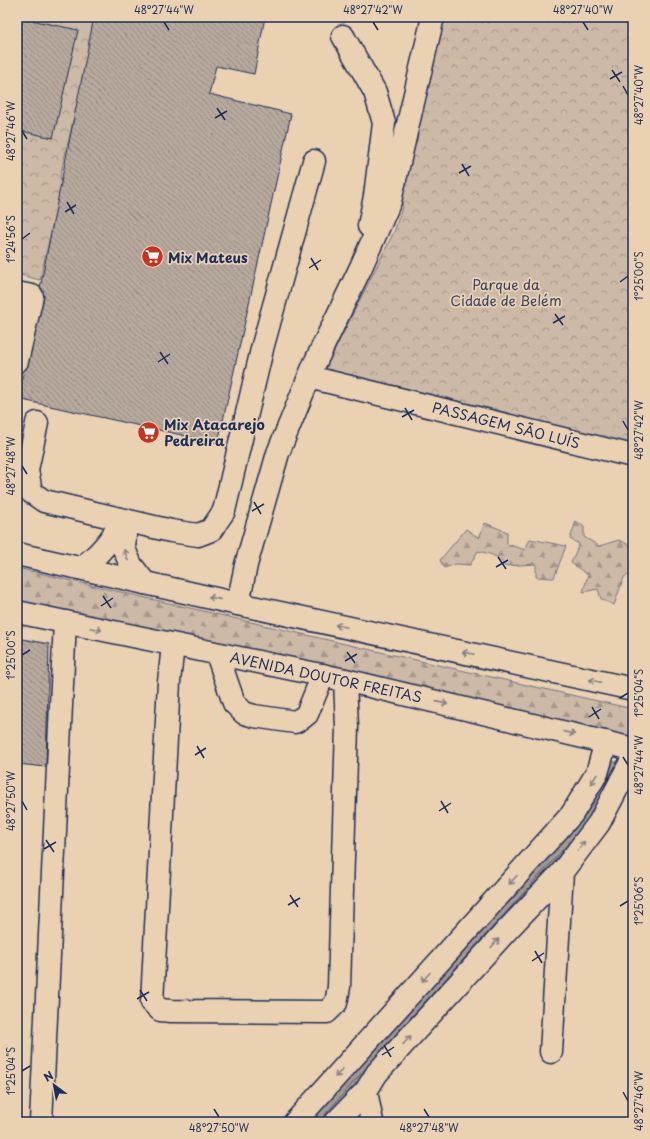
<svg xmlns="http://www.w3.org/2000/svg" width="650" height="1139" viewBox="0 0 650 1139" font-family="'Playpen Sans',sans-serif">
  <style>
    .forest { fill: url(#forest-firs); stroke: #747482 }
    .park { fill: url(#park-crowns); stroke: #747482 }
    .water { fill: #a39995; stroke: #6d6f7f }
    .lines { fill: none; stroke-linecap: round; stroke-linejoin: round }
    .shore { stroke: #515974; stroke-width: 1 }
    .building { fill: url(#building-back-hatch); stroke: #1b2f5e }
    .minor-casing { stroke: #1b2f5e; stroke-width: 25 }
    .major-casing { stroke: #1b2f5e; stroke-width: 25 }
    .minor { stroke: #ead1b2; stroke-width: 22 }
    .major { stroke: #ead1b2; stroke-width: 22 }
    .oneway { stroke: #828088 }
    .ticks { fill: none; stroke: #1b2f5e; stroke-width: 1.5 }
    .labels { text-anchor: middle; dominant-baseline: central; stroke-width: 3.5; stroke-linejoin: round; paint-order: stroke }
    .poi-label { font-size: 14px; font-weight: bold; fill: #1b2f5e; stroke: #ead1b2; text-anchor: start }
    .park-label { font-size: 14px; fill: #364469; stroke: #ead1b2 }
    .street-label { font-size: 14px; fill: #1b2f5e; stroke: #ead1b2 }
    .neatline { fill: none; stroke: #1b2f5e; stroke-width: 1.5 }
    .ticks-label { font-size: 10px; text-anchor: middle; fill: #1b2f5e }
  </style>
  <defs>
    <pattern id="forest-firs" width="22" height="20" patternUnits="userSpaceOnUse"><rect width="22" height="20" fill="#ccb9a6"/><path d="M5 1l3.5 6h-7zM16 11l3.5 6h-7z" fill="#a5978a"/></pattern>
    <pattern id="park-crowns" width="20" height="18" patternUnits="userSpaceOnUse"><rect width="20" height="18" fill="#ccb9a6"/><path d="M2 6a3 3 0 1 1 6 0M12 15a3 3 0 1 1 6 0" fill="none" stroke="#a5978a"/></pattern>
    <pattern id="building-back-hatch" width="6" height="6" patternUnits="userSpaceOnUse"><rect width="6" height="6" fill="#b7a99d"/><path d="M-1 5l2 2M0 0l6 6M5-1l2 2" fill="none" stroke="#948a83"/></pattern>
  </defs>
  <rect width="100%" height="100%" fill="#ead1b2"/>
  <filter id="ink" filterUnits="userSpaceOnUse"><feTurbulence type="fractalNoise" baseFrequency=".025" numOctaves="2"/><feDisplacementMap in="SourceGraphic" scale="8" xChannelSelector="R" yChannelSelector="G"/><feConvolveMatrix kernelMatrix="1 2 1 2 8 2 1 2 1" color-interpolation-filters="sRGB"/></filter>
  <g filter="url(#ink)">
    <!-- forest -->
    <path class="forest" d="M 576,521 L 584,527 L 584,537 L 599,546 L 619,540 L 633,547 L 633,573 L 624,577 L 614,605 L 601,599 L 598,589 L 583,592 L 588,575 L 571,563 L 579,544 L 570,539 Z
      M 485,523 L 507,532 L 507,544 L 525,550 L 530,539 L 566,546 L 554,578 L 536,577 L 536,564 L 504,566 C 499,555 489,554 478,551 L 470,565 L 456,564 L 444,568 L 440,560 L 466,529 L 479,538 Z
      M 17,568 L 367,649 L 633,709 L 633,741 L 17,607 Z"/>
    <!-- park -->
    <path class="park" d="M 17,17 L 97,17 L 60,177 L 61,187 L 40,280 L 17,274 Z
      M 410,17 L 633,17 L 633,450 L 320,379 L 394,232 L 403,205 L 382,199 L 425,21 Z"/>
    <!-- water -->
    <path class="water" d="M 609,761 L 624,763 L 577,840 L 455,974 L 323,1122 L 305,1122 Z"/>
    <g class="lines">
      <!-- shore -->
      <path class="shore" d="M 394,1036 L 568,844
        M 321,1122 L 322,1118 L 366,1068"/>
    </g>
    <!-- building -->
    <path class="building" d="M 17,17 L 78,30 L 53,138 L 17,130 Z
      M 94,17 L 265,17 L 254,74 L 216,66 L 209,94 L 291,114 L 218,443 L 18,399 Z
      M 17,638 L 49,644 L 46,767 L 17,764 Z"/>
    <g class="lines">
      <defs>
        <path id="minor" d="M 343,36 L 375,92 L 384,123 L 375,196 L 369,226
          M 17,293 L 32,296 L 17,361
          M 309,377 L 633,456
          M 37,423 L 27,470 L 31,492 L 44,501 L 171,531 L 198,535 L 211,530 L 224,511 L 263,345 L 314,161
          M 126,520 L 124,549 L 131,565 L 145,583
          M 80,568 C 98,557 113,538 122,520
          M 238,604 L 246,565 L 278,453 L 314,365 L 361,267 L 390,201 L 433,17
          M 173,645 L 169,682 L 152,1002 L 160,1010 L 171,1011 L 327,1012 L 336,1003 L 339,987 L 347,727 L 345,680
          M 217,654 L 234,703 L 244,713 L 254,716 L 295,722 L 302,718 L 307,714 L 323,675
          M 551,1052 L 562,872
          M 366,1091 L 372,1122
          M 41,1122 L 65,622
          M 295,1122 L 572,814 L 597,773 L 606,742
          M 336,1122 L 366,1091 L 377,1073 L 508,929 L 562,872 L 599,823 L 633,758"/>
        <path id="major" d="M 17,554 L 238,604 L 633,689
          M 17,612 L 345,680 L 633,749"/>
      </defs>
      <!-- minor casing -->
      <use href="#minor" class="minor-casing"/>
      <!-- major casing -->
      <use href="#major" class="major-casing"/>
      <!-- minor -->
      <use href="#minor" class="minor"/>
      <!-- major -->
      <use href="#major" class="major"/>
    </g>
    <!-- one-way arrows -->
    <defs><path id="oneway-shaft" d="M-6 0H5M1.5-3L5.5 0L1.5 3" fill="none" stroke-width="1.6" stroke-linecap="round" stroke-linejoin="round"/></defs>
    <g class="oneway">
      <use href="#oneway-shaft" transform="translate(126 555) rotate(-111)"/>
      <use href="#oneway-shaft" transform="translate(214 598) rotate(-167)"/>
      <use href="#oneway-shaft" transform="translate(341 626) rotate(-168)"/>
      <use href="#oneway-shaft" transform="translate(96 629) rotate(12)"/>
      <use href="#oneway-shaft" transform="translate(468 653) rotate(-168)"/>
      <use href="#oneway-shaft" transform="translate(595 681) rotate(-168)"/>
      <use href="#oneway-shaft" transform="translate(442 703) rotate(13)"/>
      <use href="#oneway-shaft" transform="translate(569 733) rotate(13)"/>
      <use href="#oneway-shaft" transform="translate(594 779) rotate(122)"/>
      <use href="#oneway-shaft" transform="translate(581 846) rotate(-53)"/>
      <use href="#oneway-shaft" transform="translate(513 880) rotate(132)"/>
      <use href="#oneway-shaft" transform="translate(495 943) rotate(-48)"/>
      <use href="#oneway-shaft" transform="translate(426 977) rotate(132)"/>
      <use href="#oneway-shaft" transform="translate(407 1040) rotate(-48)"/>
      <use href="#oneway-shaft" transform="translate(339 1073) rotate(132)"/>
    </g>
  </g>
  <!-- ticks -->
  <path class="ticks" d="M 164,22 L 169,30M 373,22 L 378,30M 583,22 L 588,30M 612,70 L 620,82M 610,79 L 622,72M 623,86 L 628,95M 217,108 L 225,120M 215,118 L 227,111M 22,131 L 27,139M 462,164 L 469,176M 459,173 L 471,166M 67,202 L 74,214M 65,212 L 76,205M 22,239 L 30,233M 311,258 L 318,270M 309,268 L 321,260M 620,282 L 628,276M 555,314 L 563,325M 553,323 L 565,316M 160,352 L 168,364M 158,362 L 170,354M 405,408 L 412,420M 402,417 L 414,410M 623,421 L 628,430M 22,466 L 27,474M 254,502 L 261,514M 252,511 L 264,504M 498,557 L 506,569M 496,567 L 508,560M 103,596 L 111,608M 101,606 L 113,598M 347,652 L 355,663M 22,655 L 30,650M 345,661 L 357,654M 620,698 L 628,693M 592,707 L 599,719M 589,717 L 601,709M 197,746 L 204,758M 195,755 L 206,748M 623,757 L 628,765M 22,801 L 27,810M 441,801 L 448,813M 439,811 L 451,803M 46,840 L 54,852M 44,849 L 56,842M 290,895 L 298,907M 288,905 L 300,898M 620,906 L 628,901M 535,951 L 542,963M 532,961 L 544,953M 140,990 L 147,1001M 137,999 L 149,992M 384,1045 L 391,1057M 382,1055 L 394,1047M 22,1071 L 30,1066M 623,1092 L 628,1101M 214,1109 L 219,1117M 424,1109 L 429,1117"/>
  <!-- icons -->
  <defs>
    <symbol id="supermarket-disc" viewBox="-11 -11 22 22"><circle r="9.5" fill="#c8321e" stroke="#ead1b2"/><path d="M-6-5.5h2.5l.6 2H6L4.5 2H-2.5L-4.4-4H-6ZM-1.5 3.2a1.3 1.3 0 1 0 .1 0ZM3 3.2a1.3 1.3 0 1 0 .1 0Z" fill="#fff"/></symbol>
  </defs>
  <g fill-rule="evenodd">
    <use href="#supermarket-disc" x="140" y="244" width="25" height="25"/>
    <use href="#supermarket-disc" x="136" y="420" width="25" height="25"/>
  </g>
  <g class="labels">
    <!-- poi labels -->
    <g class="poi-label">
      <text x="168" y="257">Mix Mateus</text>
      <text x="164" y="424">Mix Atacarejo<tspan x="164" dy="16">Pedreira</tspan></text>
    </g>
    <!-- park labels -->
    <g class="park-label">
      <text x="506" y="284">Parque da<tspan x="506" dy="16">Cidade de Belém</tspan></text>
    </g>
    <!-- street labels -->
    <g class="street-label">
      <text transform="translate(506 425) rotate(14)">PASSAGEM SÃO LUÍS</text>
      <text transform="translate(326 677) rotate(12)">AVENIDA DOUTOR FREITAS</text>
    </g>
  </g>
  <!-- margin -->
  <rect width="650" height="1139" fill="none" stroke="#ead1b2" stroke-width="44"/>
  <!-- north arrow -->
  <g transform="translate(54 1085) rotate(328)" stroke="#ead1b2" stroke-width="3" paint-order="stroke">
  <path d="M0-3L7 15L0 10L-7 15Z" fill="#1b2f5e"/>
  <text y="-6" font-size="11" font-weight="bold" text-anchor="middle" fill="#1b2f5e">N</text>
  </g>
  <rect x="22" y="22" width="606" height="1095" class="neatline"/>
  <g class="ticks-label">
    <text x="164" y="14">48°27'44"W</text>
    <text x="373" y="14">48°27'42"W</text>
    <text x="583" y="14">48°27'40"W</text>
    <text transform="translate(639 95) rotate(-90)" y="4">48°27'40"W</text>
    <text transform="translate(11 131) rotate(-90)" y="4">48°27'46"W</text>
    <text transform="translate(11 239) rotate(-90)" y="4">1°24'56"S</text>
    <text transform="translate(639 276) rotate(-90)" y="4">1°25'00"S</text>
    <text transform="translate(639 430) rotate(-90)" y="4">48°27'42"W</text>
    <text transform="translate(11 466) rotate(-90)" y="4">48°27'48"W</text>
    <text transform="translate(11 655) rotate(-90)" y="4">1°25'00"S</text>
    <text transform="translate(639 693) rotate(-90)" y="4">1°25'04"S</text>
    <text transform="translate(639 765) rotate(-90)" y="4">48°27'44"W</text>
    <text transform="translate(11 801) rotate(-90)" y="4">48°27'50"W</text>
    <text transform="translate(639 901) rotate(-90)" y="4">1°25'06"S</text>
    <text transform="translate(11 1071) rotate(-90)" y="4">1°25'04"S</text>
    <text transform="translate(639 1101) rotate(-90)" y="4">48°27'46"W</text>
    <text x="219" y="1132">48°27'50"W</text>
    <text x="429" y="1132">48°27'48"W</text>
  </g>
</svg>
